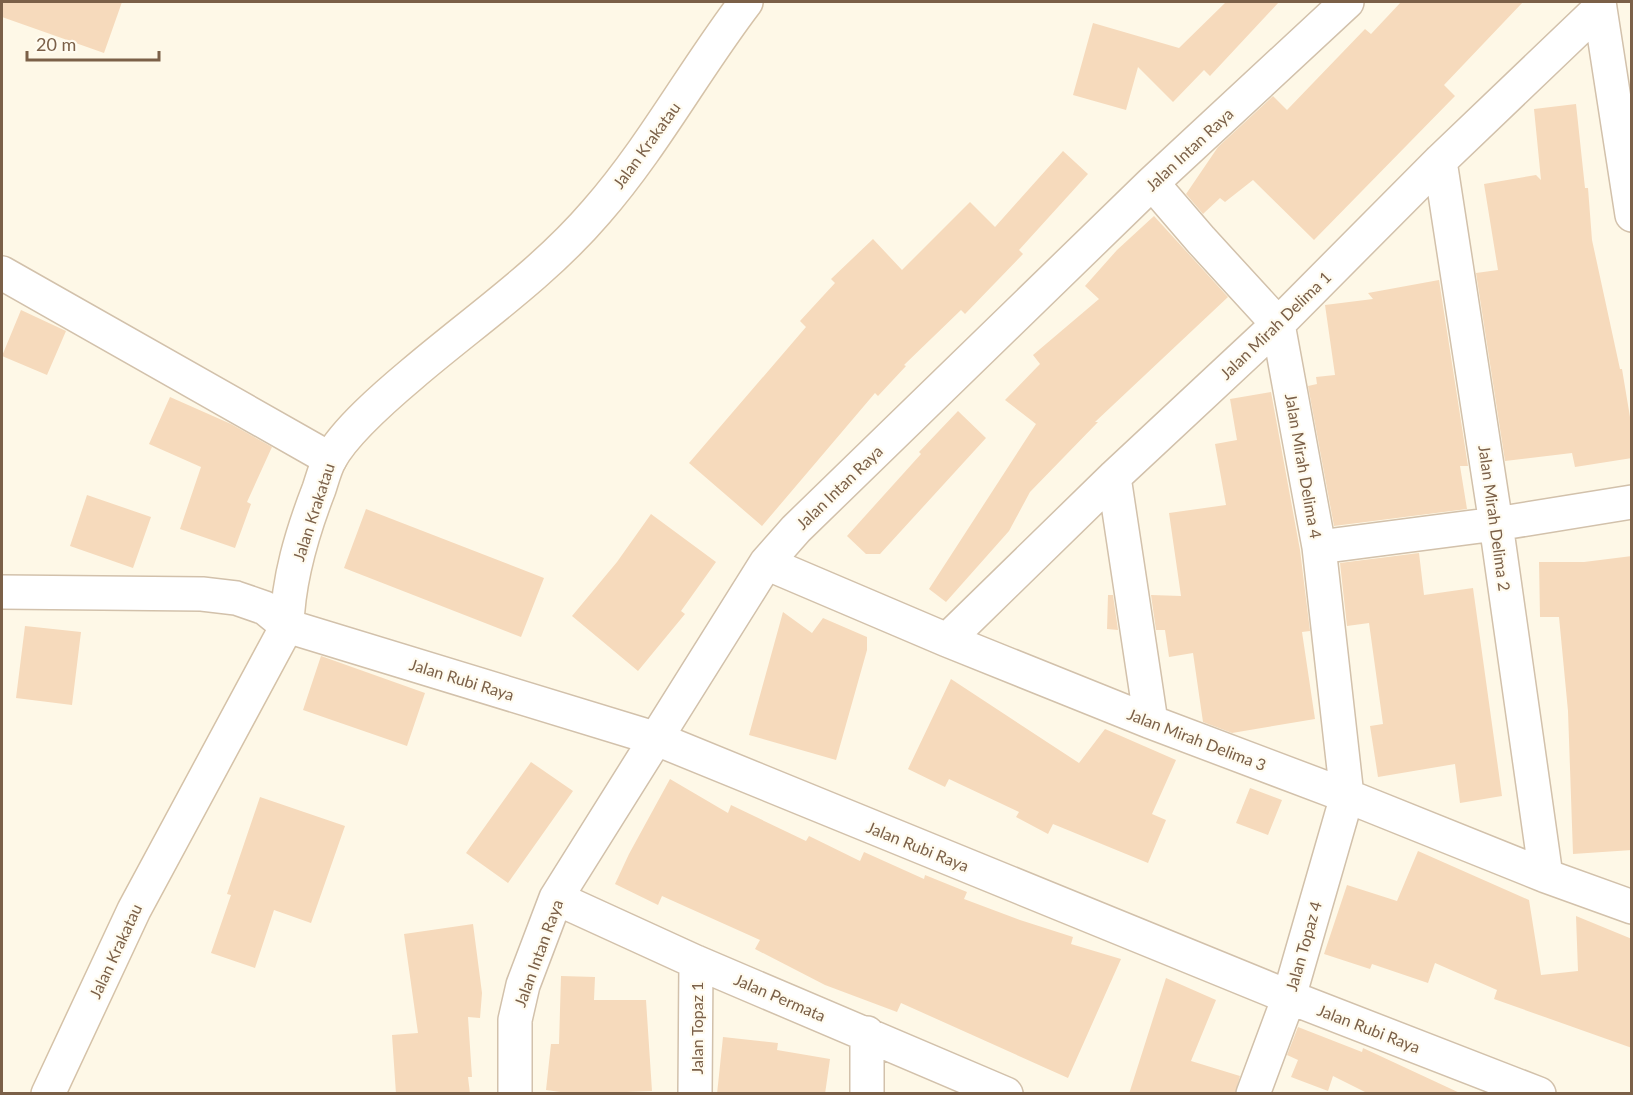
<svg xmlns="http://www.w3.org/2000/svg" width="1633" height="1095" viewBox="0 0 1633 1095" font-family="Lato,sans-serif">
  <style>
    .building { fill: #f6dabc }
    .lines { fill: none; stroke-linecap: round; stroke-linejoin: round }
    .street-casing { stroke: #d2c1ab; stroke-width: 36 }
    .secondary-casing { stroke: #d5c2a8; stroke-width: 36 }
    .street { stroke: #fff; stroke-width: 33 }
    .secondary { stroke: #fff; stroke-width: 33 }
    .labels { text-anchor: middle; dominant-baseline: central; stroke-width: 4.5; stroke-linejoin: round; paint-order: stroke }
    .street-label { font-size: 16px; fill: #7b6048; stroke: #fffbef }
  </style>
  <rect width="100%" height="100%" fill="#fef8e7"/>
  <!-- building -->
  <path class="building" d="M 2,2 L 122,2 L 104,53 L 2,17 Z
    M 1226,2 L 1279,2 L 1210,76 L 1204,70 L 1173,102 L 1138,67 L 1126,110 L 1073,95 L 1093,23 L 1179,48 Z
    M 1401,2 L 1523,2 L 1444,85 L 1455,96 L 1314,240 L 1253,180 L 1225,202 L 1220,198 L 1203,214 L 1186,194 L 1218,147 L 1273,96 L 1287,110 L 1365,29 L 1371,34 Z
    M 1576,104 L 1585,188 L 1588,188 L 1592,240 L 1620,369 L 1622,369 L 1632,429 L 1632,458 L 1575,467 L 1572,453 L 1505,461 L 1476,273 L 1498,270 L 1484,184 L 1536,175 L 1541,180 L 1534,109 Z
    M 1063,151 L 1088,174 L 1019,250 L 1023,254 L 965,314 L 961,310 L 904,365 L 906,366 L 878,396 L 875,393 L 762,526 L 689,463 L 806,327 L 800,321 L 835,283 L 831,279 L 873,239 L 902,270 L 970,202 L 995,227 Z
    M 1154,216 L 1228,297 L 1095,422 L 1098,422 L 1030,492 L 1009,531 L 946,602 L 929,589 L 1036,424 L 1005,400 L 1040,364 L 1033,355 L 1099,299 L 1085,286 L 1117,250 Z
    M 1439,280 L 1468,466 L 1460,466 L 1467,509 L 1334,526 L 1308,386 L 1317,384 L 1316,377 L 1335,375 L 1325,305 L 1373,299 L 1368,293 Z
    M 21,310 L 66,331 L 47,375 L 2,356 Z
    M 1271,392 L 1300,550 L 1310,631 L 1302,632 L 1315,719 L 1232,733 L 1203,722 L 1193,653 L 1169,657 L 1165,630 L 1156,630 L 1151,595 L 1181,596 L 1169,513 L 1226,505 L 1215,444 L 1237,440 L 1230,399 Z
    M 170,397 L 231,424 L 272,447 L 247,502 L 251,504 L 235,548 L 180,529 L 201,467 L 149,444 Z
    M 958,411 L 986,438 L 880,554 L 866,554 L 847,536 L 921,454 L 919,452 Z
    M 87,495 L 151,517 L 133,568 L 70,546 Z
    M 366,509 L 544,578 L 521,637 L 344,568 Z
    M 651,514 L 716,562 L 681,611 L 685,614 L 638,671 L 572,616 L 617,562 Z
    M 1419,553 L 1424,595 L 1473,588 L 1502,796 L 1460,803 L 1455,764 L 1378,777 L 1370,726 L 1383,724 L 1369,623 L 1347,626 L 1340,563 Z
    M 1632,556 L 1632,850 L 1573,854 L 1568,711 L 1559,617 L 1540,617 L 1539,562 L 1584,562 Z
    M 1108,595 L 1113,595 L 1118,630 L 1107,629 Z
    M 783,612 L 812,633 L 823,618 L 867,637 L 867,650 L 836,760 L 749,735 Z
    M 25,626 L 81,632 L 72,705 L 16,698 Z
    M 321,656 L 425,693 L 407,746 L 303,710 Z
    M 951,679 L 1079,763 L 1105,729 L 1176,760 L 1152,814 L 1166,820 L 1148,863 L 1053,824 L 1048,834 L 1016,817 L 1019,812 L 949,779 L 945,787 L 908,769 Z
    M 531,762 L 573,791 L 508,883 L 466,853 Z
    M 670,779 L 728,813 L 731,805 L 806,841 L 809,836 L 860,861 L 864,852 L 924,879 L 925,875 L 967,892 L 964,899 L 1020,920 L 1073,937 L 1071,944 L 1121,959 L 1068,1078 L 901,1003 L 897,1012 L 825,985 L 755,949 L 760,940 L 662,896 L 658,905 L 615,884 L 629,854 Z
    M 1250,788 L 1282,800 L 1268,835 L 1236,823 Z
    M 260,797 L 345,826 L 311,923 L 274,910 L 255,968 L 211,953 L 231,895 L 227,894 Z
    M 1418,851 L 1529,900 L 1541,975 L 1578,971 L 1576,916 L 1632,939 L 1632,1048 L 1494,999 L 1497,990 L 1435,963 L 1428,983 L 1372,964 L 1370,969 L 1324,954 L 1347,885 L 1397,901 Z
    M 473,924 L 482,993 L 480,1018 L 468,1017 L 472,1077 L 468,1077 L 470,1094 L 396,1094 L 392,1035 L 418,1033 L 404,934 Z
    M 561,976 L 595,977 L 594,1000 L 646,1000 L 652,1091 L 575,1094 L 546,1090 L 551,1044 L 559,1044 Z
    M 1166,978 L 1216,1000 L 1191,1061 L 1240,1076 L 1235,1094 L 1129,1094 Z
    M 1298,1027 L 1362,1052 L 1363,1048 L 1462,1094 L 1369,1094 L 1333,1076 L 1328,1091 L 1291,1077 L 1298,1060 L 1287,1055 Z
    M 723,1037 L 778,1043 L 777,1050 L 830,1059 L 825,1094 L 717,1094 Z"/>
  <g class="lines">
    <defs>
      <path id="street" d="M 1599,2 L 1632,215
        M 1440,161 L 1496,524 L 1546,876
        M 1152,183 L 1201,240 L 1278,324 L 1319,547 L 1347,796 L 1289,997 L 1253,1094
        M 2,273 L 330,459
        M 1114,477 L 1151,722
        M 1319,547 L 1496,524 L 1632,502
        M 766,563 L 947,640 L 1151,722 L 1347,796 L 1546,876 L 1632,907
        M 2,592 L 202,594 L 236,598 L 265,608 L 287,626 L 657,739 L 1289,997 L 1539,1094
        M 947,640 L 1114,477 L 1278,324 L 1440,161 L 1600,8
        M 556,898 L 696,962 L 1006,1094
        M 515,1094 L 515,1020 L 523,985 L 556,898 L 766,563 L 796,529 L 1152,183 L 1347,2
        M 695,1094 L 696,962
        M 867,1094 L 867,1033"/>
      <path id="secondary" d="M 48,1094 L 134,910 L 287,626 C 288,579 302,533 319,489 C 322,480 325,468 330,459 C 345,431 387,395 412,374 C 474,321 542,275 596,212 C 653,147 694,70 746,2"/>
    </defs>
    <!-- street casing -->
    <use href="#street" class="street-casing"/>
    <!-- secondary casing -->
    <use href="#secondary" class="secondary-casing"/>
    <!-- street -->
    <use href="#street" class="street"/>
    <!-- secondary -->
    <use href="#secondary" class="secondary"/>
  </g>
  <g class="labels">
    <!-- street labels -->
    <g class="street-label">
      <text transform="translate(646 145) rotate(-54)">Jalan Krakatau</text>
      <text transform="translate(1189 149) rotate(-43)">Jalan Intan Raya</text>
      <text transform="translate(1275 325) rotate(-44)">Jalan Mirah Delima 1</text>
      <text transform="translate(1304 466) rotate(80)">Jalan Mirah Delima 4</text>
      <text transform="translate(839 487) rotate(-44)">Jalan Intan Raya</text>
      <text transform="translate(313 512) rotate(-72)">Jalan Krakatau</text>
      <text transform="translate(1495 518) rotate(82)">Jalan Mirah Delima 2</text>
      <text transform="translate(462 679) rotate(17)">Jalan Rubi Raya</text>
      <text transform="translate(1197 739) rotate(21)">Jalan Mirah Delima 3</text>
      <text transform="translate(918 846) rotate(22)">Jalan Rubi Raya</text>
      <text transform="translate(1303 946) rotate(-74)">Jalan Topaz 4</text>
      <text transform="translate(115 951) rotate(-65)">Jalan Krakatau</text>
      <text transform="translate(538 953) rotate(-70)">Jalan Intan Raya</text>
      <text transform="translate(780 997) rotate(23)">Jalan Permata</text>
      <text transform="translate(696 1028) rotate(-90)">Jalan Topaz 1</text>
      <text transform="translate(1369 1028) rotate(21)">Jalan Rubi Raya</text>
    </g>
  </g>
  <!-- border -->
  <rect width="1633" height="1095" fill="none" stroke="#7b6048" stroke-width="6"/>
  <!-- scale -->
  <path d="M27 51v9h132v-9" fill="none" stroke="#7b6048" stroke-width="3"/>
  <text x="36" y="51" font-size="18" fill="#7b6048" stroke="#fffbef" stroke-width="4.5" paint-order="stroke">20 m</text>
</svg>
